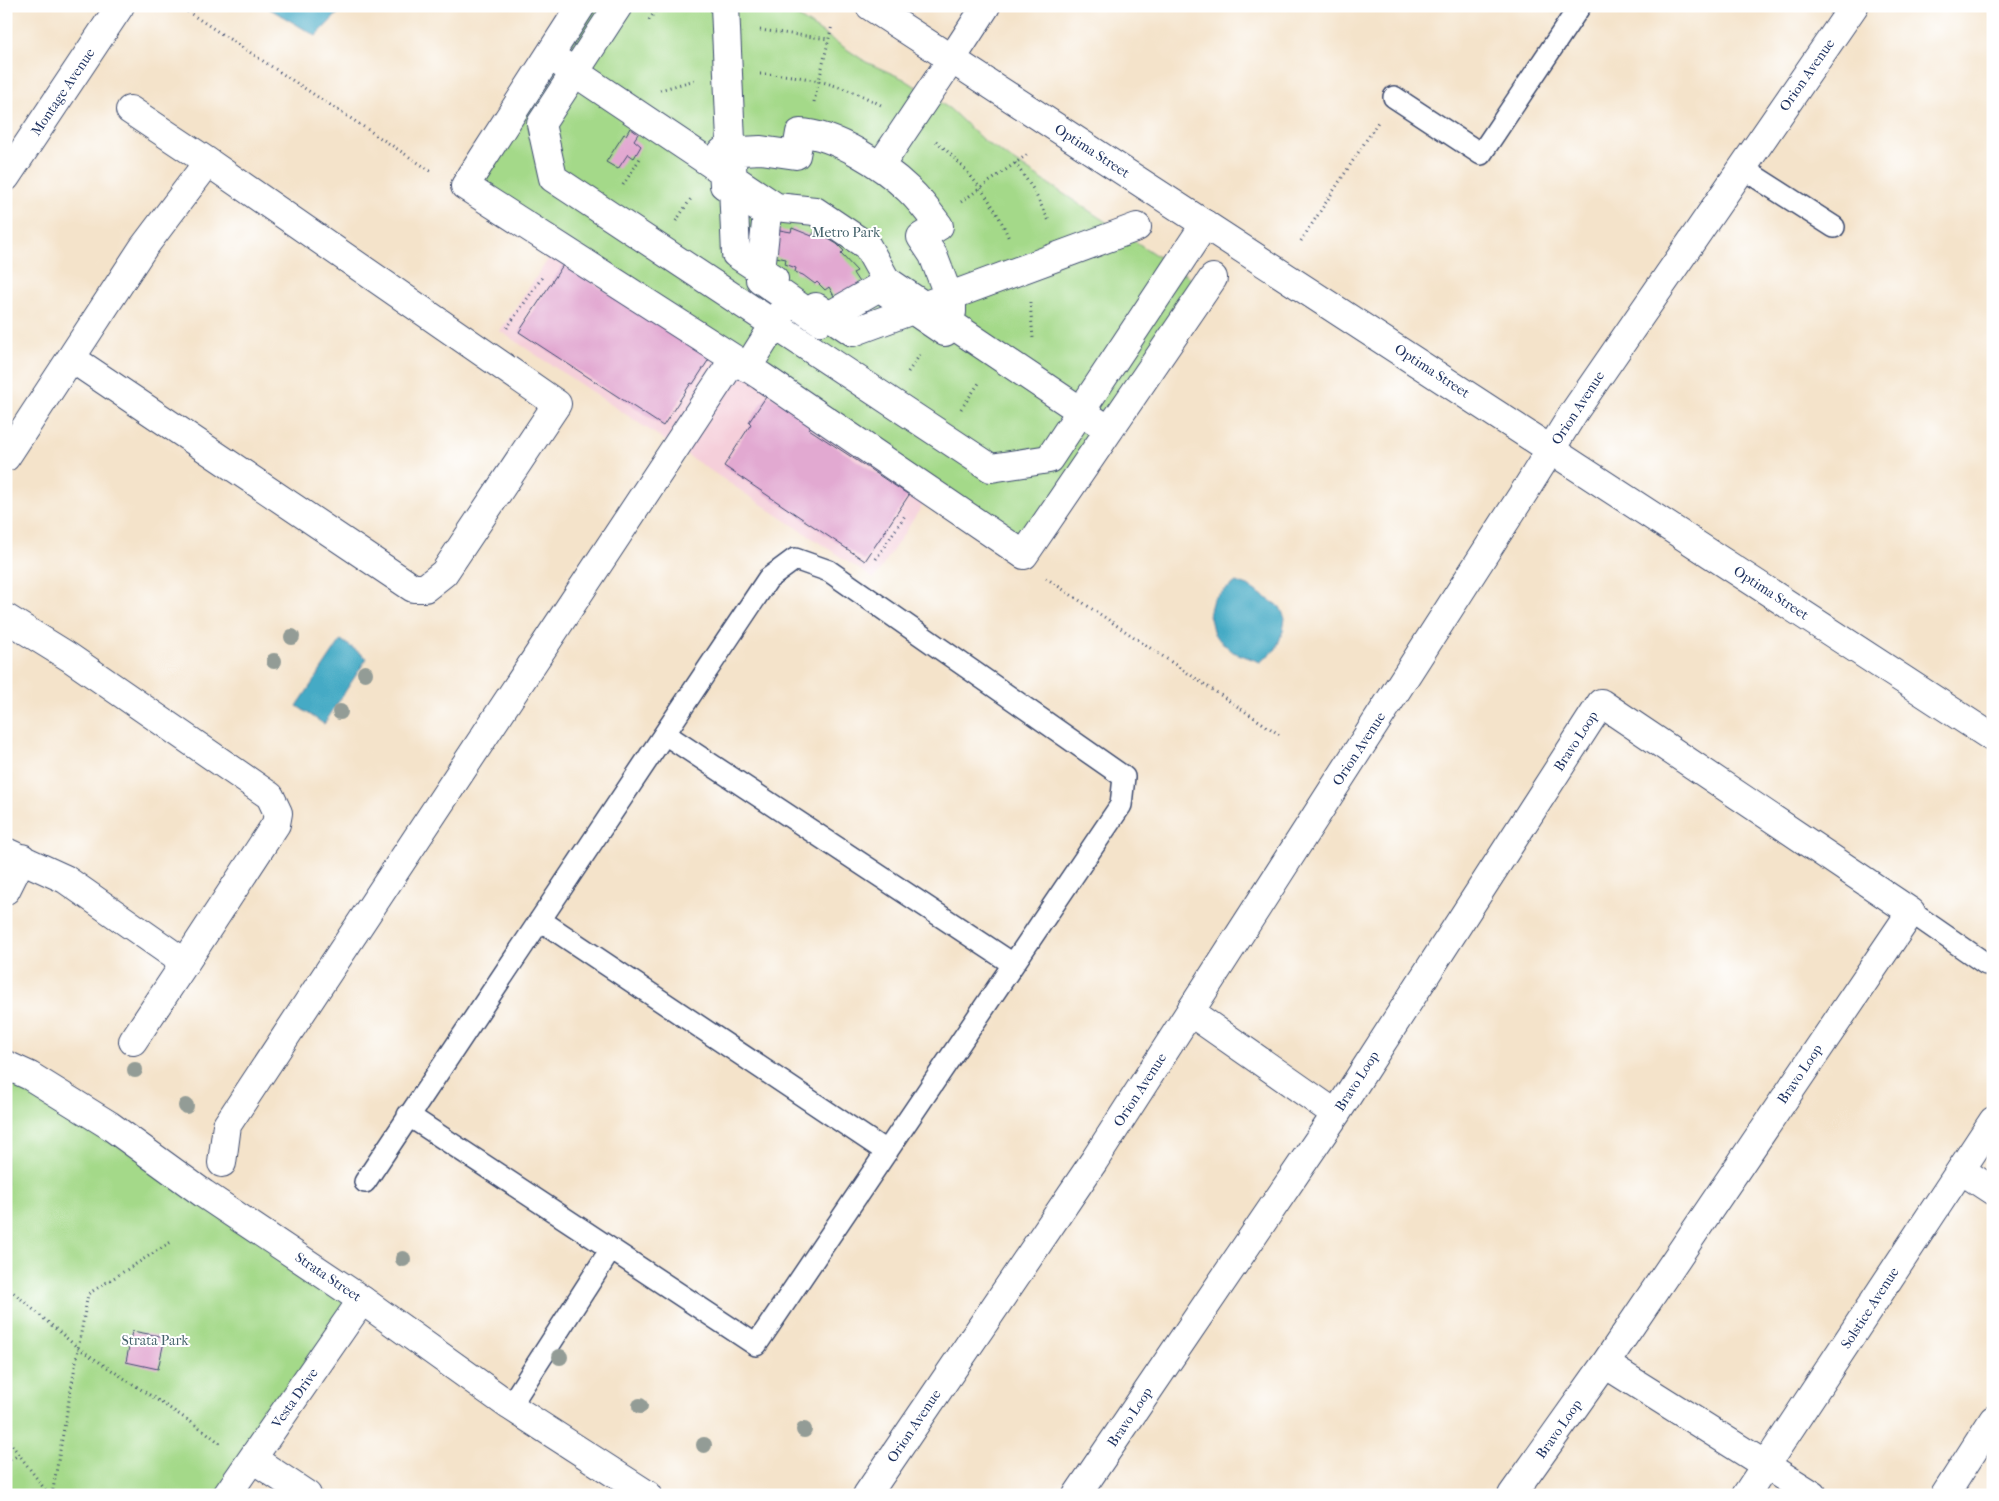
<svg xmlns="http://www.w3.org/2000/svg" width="1999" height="1501" viewBox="0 0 1999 1501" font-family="'IM FELL French Canon',serif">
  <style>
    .built { fill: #f5cfda }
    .green { fill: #a4d989; stroke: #608474 }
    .water { fill: #45aac5; stroke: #306c92 }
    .building { fill: #e2a9d1 }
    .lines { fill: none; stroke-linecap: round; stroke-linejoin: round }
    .service-casing { stroke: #3c4a6e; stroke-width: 24 }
    .pedestrian-casing { stroke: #3c4a6e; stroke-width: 30 }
    .minor-casing { stroke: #3c4a6e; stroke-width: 30 }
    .tertiary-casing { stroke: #3c4a6e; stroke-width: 30 }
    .path { stroke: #3c4a6e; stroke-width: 3; stroke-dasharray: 1 4; stroke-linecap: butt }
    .service { stroke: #fff; stroke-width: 21 }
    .pedestrian { stroke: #fff; stroke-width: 28 }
    .minor { stroke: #fff; stroke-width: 28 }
    .tertiary { stroke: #fff; stroke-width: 28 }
    .tree { fill: #939c96 }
    .labels { text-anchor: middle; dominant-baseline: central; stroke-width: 4; stroke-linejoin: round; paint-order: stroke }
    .street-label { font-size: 14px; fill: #1b2f5e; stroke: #fff }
    .park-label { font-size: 14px; fill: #44626b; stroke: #fff }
  </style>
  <rect width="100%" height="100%" fill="#fff"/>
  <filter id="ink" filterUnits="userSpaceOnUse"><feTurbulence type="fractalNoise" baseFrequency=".02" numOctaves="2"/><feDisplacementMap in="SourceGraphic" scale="10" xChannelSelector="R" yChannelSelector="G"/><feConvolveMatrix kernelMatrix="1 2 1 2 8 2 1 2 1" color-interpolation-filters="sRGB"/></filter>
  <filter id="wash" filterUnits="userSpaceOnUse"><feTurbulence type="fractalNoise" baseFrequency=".0096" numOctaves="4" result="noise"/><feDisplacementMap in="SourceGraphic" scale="20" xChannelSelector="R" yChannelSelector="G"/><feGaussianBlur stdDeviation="1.12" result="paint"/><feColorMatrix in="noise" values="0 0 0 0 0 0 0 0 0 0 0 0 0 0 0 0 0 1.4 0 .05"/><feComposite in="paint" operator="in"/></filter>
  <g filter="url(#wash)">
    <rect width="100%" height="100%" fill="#f4e3ca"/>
    <!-- built -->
    <path class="built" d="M 563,237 L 936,485 L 874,579 L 500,331 Z"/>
    <!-- green -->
    <path class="green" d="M 589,6 L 782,6 L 866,62 L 904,79 L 950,109 L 984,141 L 1198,283 L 1032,529 L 1009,534 L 488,188 L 485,167 Z
      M 6,1063 L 362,1300 L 227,1495 L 6,1495 Z"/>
    <!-- water -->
    <path class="water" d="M 265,6 L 343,6 L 342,9 L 316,36 Z
      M 1236,582 L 1248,586 L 1280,607 L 1285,618 L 1283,631 L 1276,649 L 1260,662 L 1233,652 L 1214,635 L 1209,614 L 1213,599 Z
      M 341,640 L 367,658 L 324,724 L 297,706 Z"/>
    <g id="blocks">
      <!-- building -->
      <path class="building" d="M 630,128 L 638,134 L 634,140 L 641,146 L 634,158 L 628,154 L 618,169 L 606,162 L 624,134 L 626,135 Z
        M 792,228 L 812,236 L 815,231 L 837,244 L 844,251 L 841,254 L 857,271 L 853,273 L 862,287 L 834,296 L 829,287 L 825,290 L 817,282 L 815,284 L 803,275 L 795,272 L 796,268 L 785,264 L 786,259 L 776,257 L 774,229 L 791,232 Z
        M 563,265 L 711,356 L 693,384 L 691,383 L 663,426 L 519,332 Z
        M 768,394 L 813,424 L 809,429 L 909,495 L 865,561 L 724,466 L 751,424 L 749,422 Z
        M 132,1331 L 165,1337 L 158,1369 L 126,1362 Z"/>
    </g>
  </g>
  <g filter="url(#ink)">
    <use href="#blocks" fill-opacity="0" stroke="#3c4a6e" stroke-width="1"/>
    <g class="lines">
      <defs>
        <path id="service" d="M 1394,97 L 1481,154 L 1580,6
          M 1742,168 L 1834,227
          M 665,734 L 1013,964
          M 1911,912 L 1986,964
          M 540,920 L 887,1152
          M 408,1115 L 611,1249
          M 365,1182 L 768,579 L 795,559 L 829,571 L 1124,777 L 1121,805 L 756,1345 L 611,1249 L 510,1406"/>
        <path id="pedestrian" d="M 581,6 L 465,186 L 761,376 L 1024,555 L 1213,278
          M 725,6 L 736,254 L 774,279
          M 555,59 L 776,207 L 815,211 L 867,246 L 886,280 L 1109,430
          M 800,133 C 835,134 884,166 909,190 C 921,201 930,214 939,226 L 921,237 L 933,255 L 952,305 L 952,312 L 945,332 L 879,287 L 820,321 L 760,279 L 767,214 L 724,185 L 722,152 L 761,150 L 796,155 Z
          M 880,166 L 951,60
          M 816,307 L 853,332 L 1137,227
          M 747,368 L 786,306
          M 222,1163 L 227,1125 L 734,359"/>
        <path id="minor" d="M 618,6 L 541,124 L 553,178 L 991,468 L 1049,459 L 1205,224
          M 130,110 L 208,162
          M 6,457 L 143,248 L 208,162 L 557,404 L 444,573 L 425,588 L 413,588 L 71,358
          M 6,618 L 69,657 L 270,796 L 278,813 L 276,824 L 185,963 L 65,879 L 6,852
          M 6,890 L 22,858
          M 1190,1012 L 1336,1114
          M 133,1041 L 185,963
          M 1961,1170 L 1993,1191
          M 1605,1364 L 1813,1495
          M 253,1459 L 307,1495
          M 227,1495 L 362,1300
          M 1077,1495 L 1336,1114 L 1601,703 L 1911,912 L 1605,1364 L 1512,1495
          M 1945,1495 L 1993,1420"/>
        <path id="tertiary" d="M 870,6 L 1993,738
          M 951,60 L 986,6
          M 6,177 L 120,6
          M 6,1065 L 30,1076 L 109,1125 L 204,1194 L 362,1300 L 510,1406 L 648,1495
          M 867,1495 L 1094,1161 L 1528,486 L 1574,412 L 1854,6
          M 1746,1495 L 1993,1121"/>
      </defs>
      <!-- service casing -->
      <use href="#service" class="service-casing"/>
      <!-- pedestrian casing -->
      <use href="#pedestrian" class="pedestrian-casing"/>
      <!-- minor casing -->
      <use href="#minor" class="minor-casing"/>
      <!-- tertiary casing -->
      <use href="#tertiary" class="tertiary-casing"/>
      <!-- path -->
      <path class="path" d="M 179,6 L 434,173
        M 649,20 L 659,6
        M 760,30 L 829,39
        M 760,74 C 803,74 843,85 881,105
        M 660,90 L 695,80
        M 814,102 L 832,25
        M 936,141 C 966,167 995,202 1009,239
        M 1015,163 L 1033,189 L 1050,223
        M 623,185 L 641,157
        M 961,202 L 1028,154
        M 676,221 L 692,197
        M 1301,241 L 1378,122
        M 1030,302 L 1033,338
        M 507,328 L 543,276
        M 908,372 L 920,355
        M 961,409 L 979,383
        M 876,559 L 906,514
        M 1046,578 L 1280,735
        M 6,1286 L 78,1348 L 206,1432 L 221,1444
        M 6,1437 L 49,1495
        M 6,1462 L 19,1455
        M 52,1495 L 88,1294 L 171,1242"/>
      <!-- service -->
      <use href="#service" class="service"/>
      <!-- pedestrian -->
      <use href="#pedestrian" class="pedestrian"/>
      <!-- minor -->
      <use href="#minor" class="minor"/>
      <!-- tertiary -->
      <use href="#tertiary" class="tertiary"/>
    </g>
    <!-- trees -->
    <g class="tree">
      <circle cx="292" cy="637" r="8"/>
      <circle cx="274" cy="661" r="8"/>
      <circle cx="365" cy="673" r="8"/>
      <circle cx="340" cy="712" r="8"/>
      <circle cx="135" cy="1070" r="8"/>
      <circle cx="186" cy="1106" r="8"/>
      <circle cx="403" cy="1259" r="8"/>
      <circle cx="560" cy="1357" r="8"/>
      <circle cx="640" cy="1406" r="8"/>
      <circle cx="804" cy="1430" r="8"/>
      <circle cx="704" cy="1445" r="8"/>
    </g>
  </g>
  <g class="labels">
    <!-- street labels -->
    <g class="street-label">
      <text transform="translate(1807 75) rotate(-55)">Orion Avenue</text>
      <text transform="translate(63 92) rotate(-56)">Montage Avenue</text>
      <text transform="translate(1092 151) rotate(33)">Optima Street</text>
      <text transform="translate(1432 371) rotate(33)">Optima Street</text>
      <text transform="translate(1578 408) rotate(-57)">Orion Avenue</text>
      <text transform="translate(1771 593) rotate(33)">Optima Street</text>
      <text transform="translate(1576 741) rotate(-57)">Bravo Loop</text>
      <text transform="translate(1359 749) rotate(-57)">Orion Avenue</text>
      <text transform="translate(1800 1074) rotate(-56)">Bravo Loop</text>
      <text transform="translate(1357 1081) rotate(-57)">Bravo Loop</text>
      <text transform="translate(1140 1090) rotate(-57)">Orion Avenue</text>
      <text transform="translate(328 1277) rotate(34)">Strata Street</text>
      <text transform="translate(1870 1308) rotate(-57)">Solstice Avenue</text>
      <text transform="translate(295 1398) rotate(-55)">Vesta Drive</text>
      <text transform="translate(1130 1417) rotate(-56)">Bravo Loop</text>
      <text transform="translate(914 1426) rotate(-56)">Orion Avenue</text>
      <text transform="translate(1559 1429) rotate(-55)">Bravo Loop</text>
    </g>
    <!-- park labels -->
    <g class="park-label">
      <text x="846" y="232">Metro Park</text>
      <text x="155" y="1340">Strata Park</text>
    </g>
  </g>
  <!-- margin -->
  <rect width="1999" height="1501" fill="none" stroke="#fff" stroke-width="25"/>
</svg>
